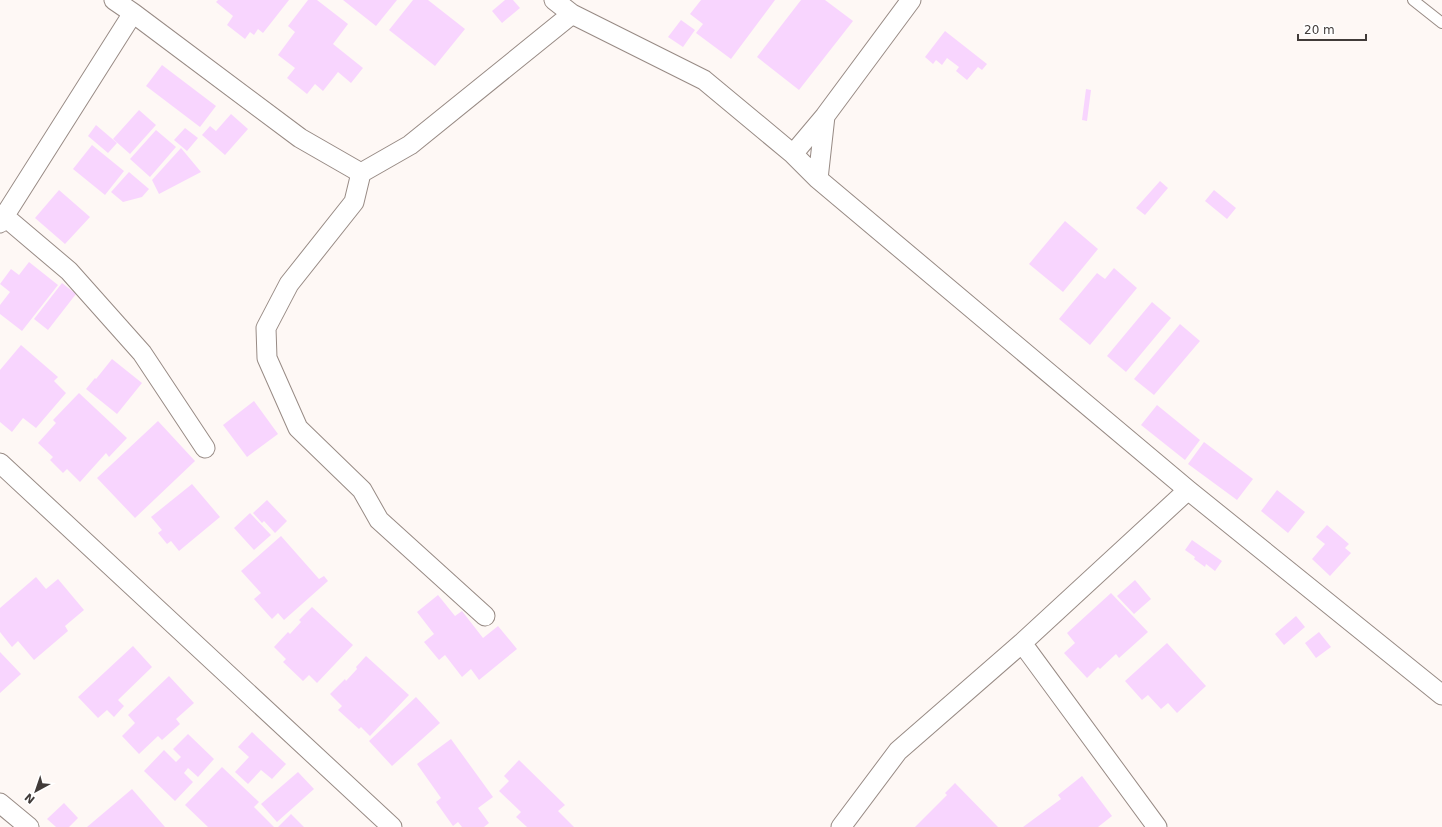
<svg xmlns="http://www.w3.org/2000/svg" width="1442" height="827" viewBox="0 0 1442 827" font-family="'DejaVu Sans',sans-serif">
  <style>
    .building { fill: #f8d5fe }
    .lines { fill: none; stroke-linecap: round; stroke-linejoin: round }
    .service-casing { stroke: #988b85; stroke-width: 12 }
    .minor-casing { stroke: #988b85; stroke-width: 21 }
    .service { stroke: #fff; stroke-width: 10 }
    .minor { stroke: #fff; stroke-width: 19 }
  </style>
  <rect width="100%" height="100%" fill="#fef8f5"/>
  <!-- building -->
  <path class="building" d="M 218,0 L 289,0 L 263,33 L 258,29 L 254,35 L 250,32 L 245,39 L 227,25 L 233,16 L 216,2 Z
    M 308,0 L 317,0 L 348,24 L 333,44 L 363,68 L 351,83 L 338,72 L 323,91 L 315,84 L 307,94 L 287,78 L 295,68 L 278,55 L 295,32 L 288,26 Z
    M 343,0 L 397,0 L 376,26 Z
    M 413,0 L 428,0 L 465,29 L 435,66 L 389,30 Z
    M 505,0 L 513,0 L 520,8 L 502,23 L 492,11 Z
    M 701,0 L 775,0 L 731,59 L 696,33 L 703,24 L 690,14 Z
    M 801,0 L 825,0 L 853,21 L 799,90 L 757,57 Z
    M 681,20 L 695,30 L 683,47 L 668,37 Z
    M 945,31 L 987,64 L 982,70 L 978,67 L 967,80 L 956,71 L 959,67 L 947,58 L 942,65 L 936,60 L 933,64 L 925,57 Z
    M 162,65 L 216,106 L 200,127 L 146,86 Z
    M 1086,89 L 1091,90 L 1087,121 L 1082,120 Z
    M 139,110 L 156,125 L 130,154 L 113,139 Z
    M 231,114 L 248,129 L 225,155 L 202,135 L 210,126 L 216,131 Z
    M 96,125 L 117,143 L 108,153 L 88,136 Z
    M 185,128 L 198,138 L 187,151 L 174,140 Z
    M 156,130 L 176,147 L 150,177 L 130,159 Z
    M 92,145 L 124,171 L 105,195 L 73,169 Z
    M 181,148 L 201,172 L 159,194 L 152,180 Z
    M 129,172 L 149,189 L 142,197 L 123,202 L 111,192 Z
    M 1160,181 L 1168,188 L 1145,215 L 1136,208 Z
    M 59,190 L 90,217 L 65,244 L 35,218 Z
    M 1214,190 L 1236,208 L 1227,219 L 1205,201 Z
    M 1065,221 L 1098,249 L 1063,292 L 1029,264 Z
    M 29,262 L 58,285 L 22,331 L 0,314 L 0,305 L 10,292 L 0,284 L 11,269 L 19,275 Z
    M 1114,268 L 1137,288 L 1090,345 L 1059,319 L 1097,273 L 1105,279 Z
    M 62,283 L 76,294 L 48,330 L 34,319 Z
    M 1152,302 L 1171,318 L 1126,372 L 1107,356 Z
    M 1180,324 L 1200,341 L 1154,395 L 1134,379 Z
    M 21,345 L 58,377 L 54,381 L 66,393 L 36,428 L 23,418 L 12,432 L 0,422 L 0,370 Z
    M 112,359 L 142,383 L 117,414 L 86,389 L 95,378 L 96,379 Z
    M 79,393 L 127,438 L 109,457 L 106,453 L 80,482 L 67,469 L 63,473 L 50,460 L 53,457 L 38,443 L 56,423 L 53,420 Z
    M 254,401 L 278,434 L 247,457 L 223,425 Z
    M 1157,405 L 1200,440 L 1185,460 L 1141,425 Z
    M 158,421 L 195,461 L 135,518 L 97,478 Z
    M 1204,442 L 1253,479 L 1237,500 L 1188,464 Z
    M 192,484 L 220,517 L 179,551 L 171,541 L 167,544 L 158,533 L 162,530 L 151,517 Z
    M 1277,490 L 1305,512 L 1288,533 L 1261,511 Z
    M 267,500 L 287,521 L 275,533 L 264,521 L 262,523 L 253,513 Z
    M 250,513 L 271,535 L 254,550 L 234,528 Z
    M 1327,525 L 1349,544 L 1345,548 L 1351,553 L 1330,576 L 1312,559 L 1325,544 L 1316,537 Z
    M 281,536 L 319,579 L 324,576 L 328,581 L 284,620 L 278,613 L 272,619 L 254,599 L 261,593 L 241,571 Z
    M 1192,540 L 1222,561 L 1215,571 L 1206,564 L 1205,567 L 1194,559 L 1195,557 L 1185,550 Z
    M 36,577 L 46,589 L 58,579 L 84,610 L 65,626 L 68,631 L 34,660 L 18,641 L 12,647 L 0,632 L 0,608 Z
    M 1135,580 L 1151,599 L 1134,614 L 1117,596 Z
    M 1111,593 L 1148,632 L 1119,658 L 1116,654 L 1100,669 L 1098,667 L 1087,678 L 1064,653 L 1075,643 L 1067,633 Z
    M 438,595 L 455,616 L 462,611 L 483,638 L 498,626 L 517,649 L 479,680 L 471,669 L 462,677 L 445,655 L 439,660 L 424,642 L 434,634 L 417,612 Z
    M 312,607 L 353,645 L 317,683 L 309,675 L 303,681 L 283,662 L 286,659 L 274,647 L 288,632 L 290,634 L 301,622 L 299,620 Z
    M 1296,616 L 1305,627 L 1284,645 L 1275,634 Z
    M 1319,632 L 1331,647 L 1316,658 L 1305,643 Z
    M 1167,643 L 1206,686 L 1177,713 L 1168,703 L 1161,709 L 1148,695 L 1142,700 L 1125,681 Z
    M 133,646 L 152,667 L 118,700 L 124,706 L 114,717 L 107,710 L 98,718 L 78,697 Z
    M 0,652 L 21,674 L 0,693 Z
    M 366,656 L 409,695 L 370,736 L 361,727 L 359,729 L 338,710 L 342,706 L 330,694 L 345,679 L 346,681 L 357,669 L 356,667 Z
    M 169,676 L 194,703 L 176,719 L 180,724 L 162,740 L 158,736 L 139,754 L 122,736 L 135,723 L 128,715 Z
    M 416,697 L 440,723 L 392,766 L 369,741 Z
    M 252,732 L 286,764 L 272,779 L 261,770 L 248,784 L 235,772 L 249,757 L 238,747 Z
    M 188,734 L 214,759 L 198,777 L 188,768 L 184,773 L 193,782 L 175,801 L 144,771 L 164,750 L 176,762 L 181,757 L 173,749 Z
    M 451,739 L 493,797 L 478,808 L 489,823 L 484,827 L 462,827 L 458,822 L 453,826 L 436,802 L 441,798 L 417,764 Z
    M 519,760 L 565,805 L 558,811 L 574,827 L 527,827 L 516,817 L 521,812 L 499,791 L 509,781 L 504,776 Z
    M 222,767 L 259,802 L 254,807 L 274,827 L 208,827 L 185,805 Z
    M 298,772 L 314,789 L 277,822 L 261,804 Z
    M 1082,776 L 1112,816 L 1098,827 L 1023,827 L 1061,799 L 1058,795 Z
    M 955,783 L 998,827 L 915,827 L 947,795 L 945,793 Z
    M 132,789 L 165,827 L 87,827 Z
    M 64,803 L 78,818 L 69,827 L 56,827 L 47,819 Z
    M 291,814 L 304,827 L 278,827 Z"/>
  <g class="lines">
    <defs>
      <path id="service" d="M 1413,0 L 1442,23"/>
      <path id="minor" d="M 114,0 L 133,13 L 300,138 L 361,173
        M 554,0 L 572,14 L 704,80 L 793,154 L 818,179 L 1188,490 L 1442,695
        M 793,154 L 825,116 L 911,0
        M 818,179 L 825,116
        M 4,216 L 69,271 L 142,353 L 205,448
        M 0,223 L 133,13
        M 0,463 L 392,827
        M 485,616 L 379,520 L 362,490 L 298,428 L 267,358 L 266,328 L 289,284 L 354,202 L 361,173 L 410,145 L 572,14
        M 1022,643 L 1157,827
        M 0,803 L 29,827
        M 841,827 L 898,751 L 1022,643 L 1188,490"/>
    </defs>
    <!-- service casing -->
    <use href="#service" class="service-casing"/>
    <!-- minor casing -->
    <use href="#minor" class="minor-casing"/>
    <!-- service -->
    <use href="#service" class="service"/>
    <!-- minor -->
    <use href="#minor" class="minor"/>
  </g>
  <!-- north arrow -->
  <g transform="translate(36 791) rotate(220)" stroke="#ffffff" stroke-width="3" paint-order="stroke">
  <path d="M0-3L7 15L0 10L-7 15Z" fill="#413b39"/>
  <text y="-6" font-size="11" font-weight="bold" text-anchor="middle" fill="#413b39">N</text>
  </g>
  <!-- scale -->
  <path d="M1298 34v6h68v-6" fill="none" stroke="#413b39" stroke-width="2"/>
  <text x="1304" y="34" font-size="12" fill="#413b39" stroke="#ffffff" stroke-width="3" paint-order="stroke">20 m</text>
</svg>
